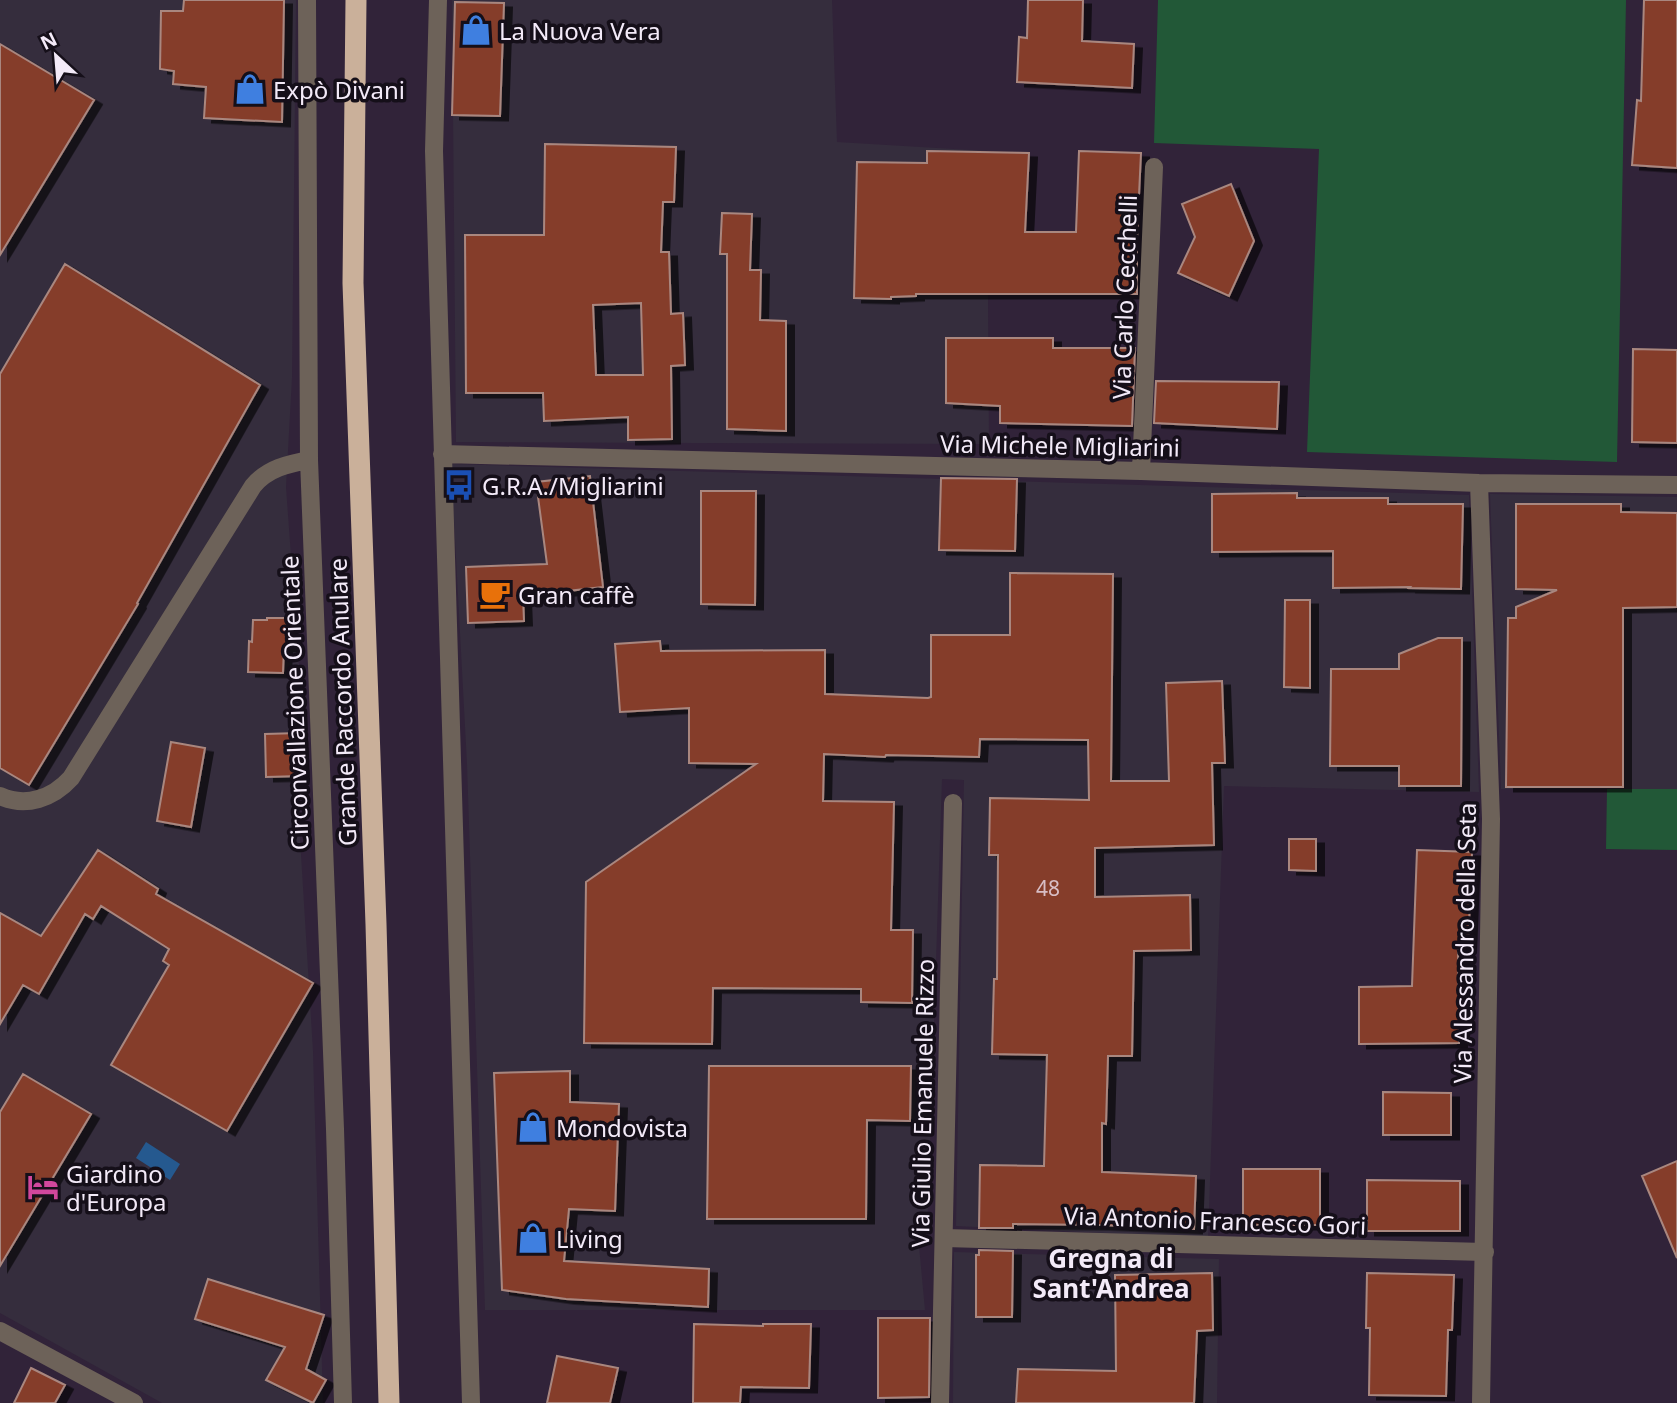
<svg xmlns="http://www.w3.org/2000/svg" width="1677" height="1403" viewBox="0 0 1677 1403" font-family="'Noto Sans',sans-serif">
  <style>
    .industrial { fill: #352d3d }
    .green { fill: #225837 }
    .water { fill: #25598f }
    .building { fill: #853c2c; stroke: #a9877f; stroke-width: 2; fill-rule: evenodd; filter: url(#shadow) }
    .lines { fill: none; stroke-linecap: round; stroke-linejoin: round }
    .minor { stroke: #6d6259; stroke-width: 18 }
    .highway { stroke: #cab09a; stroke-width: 21 }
    .labels { text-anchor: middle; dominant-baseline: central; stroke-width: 7; stroke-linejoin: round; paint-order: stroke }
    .number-label { font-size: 21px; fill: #d8bec5 }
    .poi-label { font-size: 24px; fill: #f3eaf8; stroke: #150f19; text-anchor: start }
    .street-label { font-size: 24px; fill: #f3eaf8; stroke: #150f19 }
    .neighbourhood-label { font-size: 26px; font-weight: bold; fill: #f3eaf8; stroke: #150f19 }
  </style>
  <defs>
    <filter id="shadow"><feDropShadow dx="8" dy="4.5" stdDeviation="0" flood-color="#0009"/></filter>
  </defs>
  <rect width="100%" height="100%" fill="#312339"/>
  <!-- industrial -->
  <path class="industrial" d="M 0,0 L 296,0 L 292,378 L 286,487 L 301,693 L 300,838 L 313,1051 L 323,1403 L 162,1403 L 0,1313 Z
    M 452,0 L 832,0 L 837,142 L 987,151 L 989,444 L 456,442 Z
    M 451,464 L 1469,495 L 1479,792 L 1224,786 L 1208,1238 L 956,1226 L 964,780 L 942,779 L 927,1235 L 918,1235 L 925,1310 L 485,1310 L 467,764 Z
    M 1490,494 L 1677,497 L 1677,789 L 1501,789 Z
    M 954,1252 L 1219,1259 L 1217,1403 L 953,1403 Z"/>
  <!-- green -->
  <path class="green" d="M 1158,0 L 1626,0 L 1617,462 L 1307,452 L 1319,149 L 1154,143 Z
    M 1607,789 L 1677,789 L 1677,850 L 1606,849 Z"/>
  <!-- water -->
  <path class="water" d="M 146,1142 L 180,1164 L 170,1180 L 136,1158 Z"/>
  <!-- building -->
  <path class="building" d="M 184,0 L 284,0 L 282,122 L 204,118 L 206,87 L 173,84 L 174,71 L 160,69 L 161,11 L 183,11 Z
    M 1028,0 L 1083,0 L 1082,41 L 1134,44 L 1132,88 L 1017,82 L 1019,37 L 1027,38 Z
    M 1644,0 L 1677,0 L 1677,168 L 1632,165 L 1637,100 L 1641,101 Z
    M 455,2 L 504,3 L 500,116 L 452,115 Z
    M 0,44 L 94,100 L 0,255 Z
    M 545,144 L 676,147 L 674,202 L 663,202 L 661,252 L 669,252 L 671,314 L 683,313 L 685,365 L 671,366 L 672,439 L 628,440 L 628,417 L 544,421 L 543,393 L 466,393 L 465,235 L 544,235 ZM 641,303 L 643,375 L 596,375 L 593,305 Z
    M 927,151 L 1029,153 L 1025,232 L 1076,232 L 1079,151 L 1141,153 L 1137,237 L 1137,294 L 916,294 L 916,296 L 891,297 L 891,299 L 854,298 L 857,162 L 927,163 Z
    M 1231,184 L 1254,241 L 1229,296 L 1178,273 L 1195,237 L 1182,204 Z
    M 722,213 L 752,214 L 750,270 L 761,270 L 760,320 L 786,321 L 786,431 L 727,429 L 727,254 L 720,254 Z
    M 65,264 L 260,385 L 137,603 L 138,604 L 29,785 L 0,768 L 0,374 Z
    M 946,338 L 1053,338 L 1053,348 L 1135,348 L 1132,426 L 1000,423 L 1000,406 L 946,403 Z
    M 1633,349 L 1677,350 L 1677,443 L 1632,442 Z
    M 1156,381 L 1279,382 L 1277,429 L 1154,423 Z
    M 590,476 L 603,587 L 523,596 L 524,621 L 468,623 L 466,567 L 547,564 L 536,482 Z
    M 941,478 L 1017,479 L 1015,551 L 939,550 Z
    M 701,491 L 756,491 L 755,605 L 701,604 Z
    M 1297,493 L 1297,498 L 1388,498 L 1388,504 L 1463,504 L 1461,589 L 1409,588 L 1410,587 L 1333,588 L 1333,551 L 1212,552 L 1212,494 Z
    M 1516,504 L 1621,504 L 1621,512 L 1677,513 L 1677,607 L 1623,608 L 1623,787 L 1506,787 L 1508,618 L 1516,618 L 1516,607 L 1557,590 L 1516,589 Z
    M 1010,573 L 1113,574 L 1111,781 L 1169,781 L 1166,683 L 1222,681 L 1225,763 L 1212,763 L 1214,845 L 1095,848 L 1095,897 L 1190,895 L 1191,950 L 1134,951 L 1132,1056 L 1108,1056 L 1106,1124 L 1102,1123 L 1102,1172 L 1196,1176 L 1194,1229 L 1101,1225 L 1013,1224 L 1013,1228 L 979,1228 L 980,1165 L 1044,1166 L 1047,1055 L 992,1054 L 994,979 L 997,979 L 998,855 L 989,855 L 990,798 L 1089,800 L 1088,740 L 980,739 L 979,757 L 886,755 L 885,757 L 824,754 L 823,801 L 894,802 L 891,930 L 913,930 L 912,1003 L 861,1002 L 861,989 L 713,988 L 712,1044 L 584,1043 L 586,882 L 756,764 L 689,763 L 689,708 L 620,712 L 615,644 L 660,641 L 661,651 L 825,650 L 825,694 L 928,698 L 931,697 L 931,635 L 1010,635 Z
    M 1285,600 L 1310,600 L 1310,688 L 1284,687 Z
    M 267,618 L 290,618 L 289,647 L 284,647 L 283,673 L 248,672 L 249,641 L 252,642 L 253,620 L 267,620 Z
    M 1438,638 L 1462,638 L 1461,786 L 1399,786 L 1399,766 L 1330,766 L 1331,669 L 1399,669 L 1399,654 Z
    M 299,733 L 301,776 L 266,777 L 265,734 Z
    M 171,742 L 205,748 L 191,827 L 157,821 Z
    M 1289,839 L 1316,839 L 1316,871 L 1289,870 Z
    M 98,850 L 158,889 L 156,894 L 313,983 L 227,1131 L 111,1065 L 169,965 L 163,961 L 169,949 L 101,906 L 93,919 L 85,914 L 39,994 L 23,985 L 0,1024 L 0,913 L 41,936 Z
    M 1417,850 L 1472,852 L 1468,948 L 1458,947 L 1459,1043 L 1359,1044 L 1359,987 L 1412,986 Z
    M 709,1066 L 911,1066 L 910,1121 L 867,1120 L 866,1219 L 707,1219 Z
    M 570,1071 L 570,1102 L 619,1104 L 615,1211 L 569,1209 L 564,1261 L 709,1269 L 708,1307 L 566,1299 L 502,1290 L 494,1073 Z
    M 23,1074 L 91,1114 L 0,1266 L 0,1112 Z
    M 1383,1092 L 1451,1093 L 1451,1135 L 1383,1135 Z
    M 1677,1161 L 1677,1258 L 1642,1176 Z
    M 1243,1169 L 1320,1169 L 1320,1225 L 1243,1225 Z
    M 1367,1180 L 1460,1181 L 1460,1231 L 1367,1231 Z
    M 979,1250 L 1013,1251 L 1012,1317 L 976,1317 L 976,1255 L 979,1255 Z
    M 1212,1273 L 1213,1330 L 1197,1331 L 1194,1403 L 1016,1403 L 1018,1369 L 1116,1371 L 1115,1275 Z
    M 1367,1273 L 1454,1275 L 1452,1330 L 1448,1330 L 1446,1396 L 1369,1395 L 1370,1328 L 1366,1328 Z
    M 208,1279 L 324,1315 L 306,1369 L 326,1380 L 313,1403 L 266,1380 L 285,1347 L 195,1319 Z
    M 878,1318 L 930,1318 L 929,1397 L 878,1398 Z
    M 694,1324 L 763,1326 L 763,1324 L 811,1324 L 809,1388 L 741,1387 L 740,1403 L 693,1403 Z
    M 557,1356 L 618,1368 L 610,1403 L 547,1403 Z
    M 31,1368 L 65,1385 L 55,1403 L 14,1403 Z"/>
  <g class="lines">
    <!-- minor -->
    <path class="minor" d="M 307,0 L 309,460 L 335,1129 L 343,1403
      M 438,0 L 434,151 L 471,1403
      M 442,454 L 1141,471 L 1479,483 L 1677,485
      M 1141,471 L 1154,167
      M 1479,483 L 1491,819 L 1481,1403
      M 0,796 C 26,808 53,798 71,778 L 253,486 C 268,468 288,464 309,460
      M 944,1238 L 1485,1252
      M 0,1331 L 134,1403
      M 940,1403 L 953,803"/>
    <!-- highway -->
    <path class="highway" d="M 356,0 L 353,283 L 376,924 L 389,1403"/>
  </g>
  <!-- icons -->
  <defs>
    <symbol id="shop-bare" viewBox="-9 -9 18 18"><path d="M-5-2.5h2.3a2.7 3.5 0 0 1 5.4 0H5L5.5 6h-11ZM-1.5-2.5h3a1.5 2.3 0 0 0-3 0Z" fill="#3f7fe0" stroke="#150f19" stroke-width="2.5" paint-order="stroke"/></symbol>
    <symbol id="bus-bare" viewBox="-9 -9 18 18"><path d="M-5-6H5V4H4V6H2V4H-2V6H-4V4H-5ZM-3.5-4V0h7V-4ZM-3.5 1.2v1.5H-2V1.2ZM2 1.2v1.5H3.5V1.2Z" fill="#1a4fb4" stroke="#150f19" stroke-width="2.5" paint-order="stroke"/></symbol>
    <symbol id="cafe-bare" viewBox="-9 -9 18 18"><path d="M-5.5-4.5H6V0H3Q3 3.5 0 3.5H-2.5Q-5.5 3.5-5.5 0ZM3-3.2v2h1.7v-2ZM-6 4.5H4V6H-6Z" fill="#e8710a" stroke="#150f19" stroke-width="2.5" paint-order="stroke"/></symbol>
    <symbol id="hotel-bare" viewBox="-9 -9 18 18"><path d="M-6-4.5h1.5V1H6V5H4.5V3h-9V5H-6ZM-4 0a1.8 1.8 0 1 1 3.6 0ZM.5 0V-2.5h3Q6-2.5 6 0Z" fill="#d1479c" stroke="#150f19" stroke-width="2.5" paint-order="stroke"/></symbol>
  </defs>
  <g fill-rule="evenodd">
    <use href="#shop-bare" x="454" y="8" width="44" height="44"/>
    <use href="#shop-bare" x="228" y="67" width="44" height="44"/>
    <use href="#bus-bare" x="437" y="463" width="44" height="44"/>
    <use href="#cafe-bare" x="473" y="572" width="44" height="44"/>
    <use href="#shop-bare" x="511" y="1105" width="44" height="44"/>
    <use href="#hotel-bare" x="21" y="1165" width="44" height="44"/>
    <use href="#shop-bare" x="511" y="1216" width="44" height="44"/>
  </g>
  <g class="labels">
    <!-- number labels -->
    <g class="number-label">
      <text x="1048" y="888">48</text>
    </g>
    <!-- poi labels -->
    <g class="poi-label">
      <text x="499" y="30">La Nuova Vera</text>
      <text x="273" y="89">Expò Divani</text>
      <text x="482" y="485">G.R.A./Migliarini</text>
      <text x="518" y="594">Gran caffè</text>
      <text x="556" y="1127">Mondovista</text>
      <text x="66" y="1173">Giardino<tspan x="66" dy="28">d'Europa</tspan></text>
      <text x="556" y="1238">Living</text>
    </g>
    <!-- street labels -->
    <g class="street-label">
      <text transform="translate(1124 297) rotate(-88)">Via Carlo Cecchelli</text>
      <text transform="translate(1060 445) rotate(1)">Via Michele Migliarini</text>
      <text transform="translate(342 702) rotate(-92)">Grande Raccordo Anulare</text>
      <text transform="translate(294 703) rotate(-92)">Circonvallazione Orientale</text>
      <text transform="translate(1464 943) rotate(-89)">Via Alessandro della Seta</text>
      <text transform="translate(922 1103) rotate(-89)">Via Giulio Emanuele Rizzo</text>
      <text transform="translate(1215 1220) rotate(2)">Via Antonio Francesco Gori</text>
    </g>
    <!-- neighbourhood labels -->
    <g class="neighbourhood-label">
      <text x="1111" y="1258">Gregna di<tspan x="1111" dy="30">Sant'Andrea</tspan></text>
    </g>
  </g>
  <!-- north arrow -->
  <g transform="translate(56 56) rotate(334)" stroke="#150f19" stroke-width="5" paint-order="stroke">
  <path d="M0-5L12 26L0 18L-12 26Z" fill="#f3eaf8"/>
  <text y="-10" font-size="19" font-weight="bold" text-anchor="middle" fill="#f3eaf8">N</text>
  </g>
</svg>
